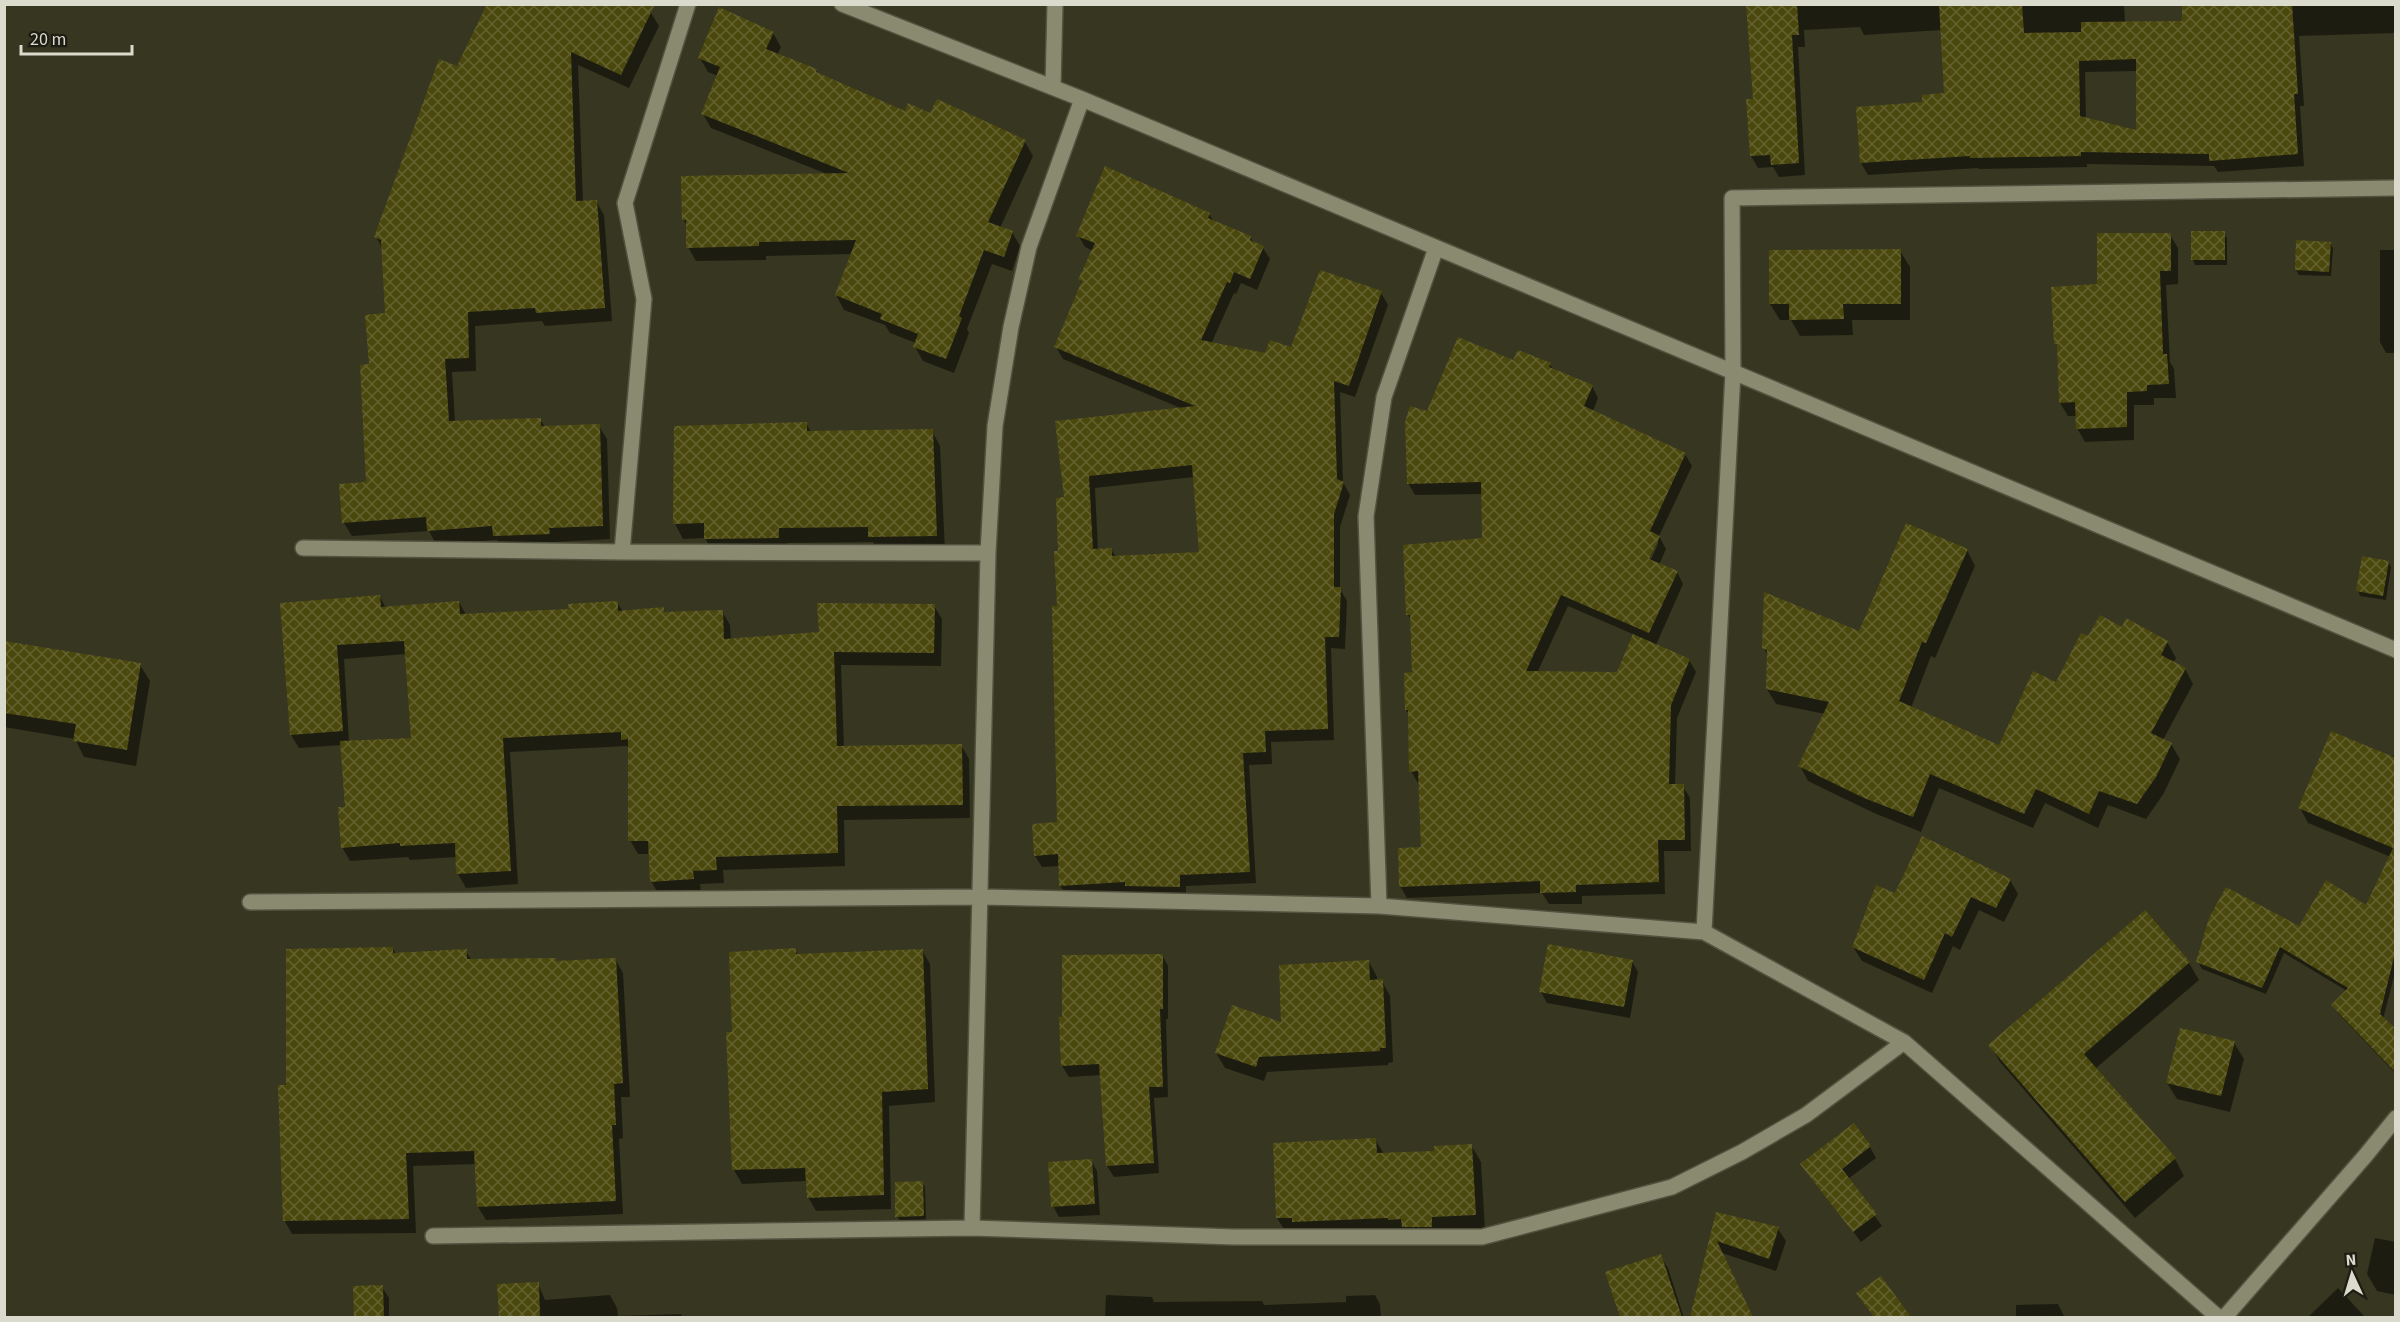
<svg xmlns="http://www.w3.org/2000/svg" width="2400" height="1322" viewBox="0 0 2400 1322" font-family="'Source Sans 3',sans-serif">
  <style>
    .shadow { fill: #0007; fill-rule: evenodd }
    .building { fill: url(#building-cross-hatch); fill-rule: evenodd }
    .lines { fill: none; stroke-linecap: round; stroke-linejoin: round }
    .minor-casing { stroke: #53523f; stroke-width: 18 }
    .minor { stroke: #8a8a71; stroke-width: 15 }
  </style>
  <defs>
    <pattern id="building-cross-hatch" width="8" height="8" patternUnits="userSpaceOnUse" patternTransform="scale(1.5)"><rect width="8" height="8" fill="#4b480e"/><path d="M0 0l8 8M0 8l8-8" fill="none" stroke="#646230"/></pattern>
  </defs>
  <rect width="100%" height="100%" fill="#373620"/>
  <!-- shadow -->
  <path class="shadow" d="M 634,4 L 651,13 L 659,26 L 629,88 L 578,65 L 583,202 L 596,201 L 604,215 L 612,321 L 545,326 L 542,321 L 475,326 L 476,371 L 452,372 L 455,422 L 540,419 L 545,427 L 599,426 L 607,439 L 610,539 L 556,542 L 557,548 L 502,549 L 497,540 L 436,544 L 429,531 L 352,536 L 344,523 L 367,484 L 370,366 L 386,315 L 383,249 L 376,237 L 458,68 Z
    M 1747,4 L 2124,4 L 2125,23 L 2184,22 L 2183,4 L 2396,4 L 2396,33 L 2299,36 L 2304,106 L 2300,106 L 2304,166 L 2218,172 L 2214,166 L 2087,164 L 2087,167 L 1979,169 L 1978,168 L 1868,175 L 1861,163 L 1924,104 L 1945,95 L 1942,30 L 1864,35 L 1860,27 L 1804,30 L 1805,47 L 1798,47 L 1805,175 L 1779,177 L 1773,167 L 1758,168 L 1751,156 L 1754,100 ZM 2138,71 L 2137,132 L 2086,119 L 2085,72 Z
    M 773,33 L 781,47 L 777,55 L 816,70 L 819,76 L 905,113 L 931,115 L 1025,142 L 1033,156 L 1000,228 L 1012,232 L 1020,246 L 1012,271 L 992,264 L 967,329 L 969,333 L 954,373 L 923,361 L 915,347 L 916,343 L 890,333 L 885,325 L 844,310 L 836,295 L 852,254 L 766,256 L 766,260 L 696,261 L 688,247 L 687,226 L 683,219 L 827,174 L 711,128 L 703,114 L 718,76 L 708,72 L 700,58 Z
    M 1209,214 L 1214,222 L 1250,237 L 1254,243 L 1263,248 L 1270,259 L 1257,290 L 1241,283 L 1236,294 L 1234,293 L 1211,344 L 1266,355 L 1292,348 L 1381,293 L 1388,305 L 1355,397 L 1340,392 L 1343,482 L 1350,495 L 1340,527 L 1340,589 L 1347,601 L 1345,649 L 1331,648 L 1334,740 L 1271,742 L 1272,764 L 1249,765 L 1256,883 L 1186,886 L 1186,898 L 1067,897 L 1060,885 L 1060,866 L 1042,867 L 1035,856 L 1058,823 L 1060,552 L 1065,499 L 1057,422 L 1183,409 L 1063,359 L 1056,347 L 1082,284 L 1080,280 L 1093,251 L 1085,247 L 1078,235 ZM 1194,477 L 1201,554 L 1116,557 L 1111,549 L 1098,550 L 1095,488 Z
    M 2224,233 L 2227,238 L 2227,265 L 2195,265 L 2193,260 Z
    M 2170,235 L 2178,248 L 2178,284 L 2166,285 L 2170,362 L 2174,369 L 2176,398 L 2154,398 L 2154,405 L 2134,405 L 2134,440 L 2085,442 L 2077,428 L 2077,416 L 2068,416 L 2060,403 L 2058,347 L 2056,343 L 2099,285 Z
    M 2330,243 L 2333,248 L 2331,276 L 2299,275 L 2296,270 Z
    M 2380,250 L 2396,250 L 2396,353 L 2386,353 L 2380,342 Z
    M 1900,251 L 1910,267 L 1910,320 L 1852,320 L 1853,335 L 1800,336 L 1791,320 L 1780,320 L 1770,304 Z
    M 1514,362 L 1550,364 L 1553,370 L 1592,386 L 1598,398 L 1593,411 L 1685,454 L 1692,466 L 1659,536 L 1666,549 L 1659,565 L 1677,572 L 1683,584 L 1656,645 L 1689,660 L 1696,672 L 1677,718 L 1675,786 L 1683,786 L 1690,798 L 1691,851 L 1664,851 L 1665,894 L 1582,896 L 1582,904 L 1549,904 L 1542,893 L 1407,898 L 1400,886 L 1422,848 L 1420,783 L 1418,783 L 1411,771 L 1410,716 L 1406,710 L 1414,674 L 1412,622 L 1408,615 L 1484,540 L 1483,494 L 1415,495 L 1408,483 L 1428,413 ZM 1658,536 L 1658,544 L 1648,566 L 1645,565 ZM 1568,606 L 1635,635 L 1618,674 L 1537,673 Z
    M 806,423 L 811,432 L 932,431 L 940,446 L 945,551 L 878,551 L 873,542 L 787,543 L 787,553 L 714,554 L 705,538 L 683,539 L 675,524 L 676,427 Z
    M 1967,550 L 1975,566 L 1935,658 L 1931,656 L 1911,708 L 1999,747 L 2057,683 L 2089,638 L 2122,629 L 2167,642 L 2176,658 L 2173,663 L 2185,669 L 2193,684 L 2163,740 L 2171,744 L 2180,759 L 2164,793 L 2146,819 L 2108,805 L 2098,828 L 2045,803 L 2033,828 L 1939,788 L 1921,832 L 1874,813 L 1808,781 L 1800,766 L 1825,714 L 1776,704 L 1767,689 L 1768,656 L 1764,648 L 1860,632 Z
    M 2389,562 L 2391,567 L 2386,600 L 2360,596 L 2358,590 Z
    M 380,597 L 386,608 L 459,602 L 466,615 L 570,611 L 617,602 L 623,612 L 663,609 L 665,613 L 722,611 L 730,625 L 731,640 L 820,633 L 934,606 L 942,619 L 941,666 L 841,665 L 844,748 L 961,745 L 969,759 L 970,818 L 844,820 L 845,866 L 723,870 L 724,883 L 700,884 L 701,893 L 659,895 L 651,881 L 650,854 L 638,854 L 630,840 L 630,751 L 627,746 L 510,752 L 518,884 L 466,888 L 458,874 L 457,857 L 410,860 L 408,857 L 350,861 L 342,847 L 346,808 L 342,745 L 299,748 L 291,735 L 282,604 ZM 406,654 L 413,739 L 349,742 L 344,659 Z
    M 4,643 L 140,665 L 150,681 L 136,766 L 84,757 L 75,739 L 4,727 Z
    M 2396,750 L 2396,969 L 2383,1019 L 2395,1073 L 2337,1012 L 2347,991 L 2284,953 L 2266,994 L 2202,969 L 2198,962 L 2367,907 L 2391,857 L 2308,823 L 2300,808 L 2392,758 Z
    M 2010,880 L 2018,894 L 2004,922 L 1979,910 L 1960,950 L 1953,946 L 1932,993 L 1862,961 L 1853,947 L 1896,895 Z
    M 2145,912 L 2189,963 L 2199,980 L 2095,1069 L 2175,1159 L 2184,1176 L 2135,1218 L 2000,1062 L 1990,1045 Z
    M 393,949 L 396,954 L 466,951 L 472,961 L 555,959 L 557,962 L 615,959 L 623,973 L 630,1097 L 621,1097 L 623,1138 L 619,1139 L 623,1214 L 486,1220 L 478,1207 L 476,1164 L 413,1166 L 416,1233 L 292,1234 L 284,1220 L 287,1086 Z
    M 795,950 L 799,956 L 922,950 L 930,964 L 935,1102 L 889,1106 L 891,1209 L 816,1211 L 808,1197 L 807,1181 L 742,1184 L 734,1170 L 733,1033 Z
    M 1162,955 L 1168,966 L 1168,1019 L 1166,1019 L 1168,1097 L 1154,1098 L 1159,1173 L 1114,1177 L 1107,1166 L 1101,1075 L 1069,1077 L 1062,1066 L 1060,1018 Z
    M 1632,961 L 1638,972 L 1630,1018 L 1547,1003 L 1541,992 Z
    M 1369,962 L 1377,977 L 1377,981 L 1382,981 L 1390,996 L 1393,1062 L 1388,1063 L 1388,1065 L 1267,1072 L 1264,1081 L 1225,1068 L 1216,1053 L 1282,1024 Z
    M 2234,1043 L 2244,1059 L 2230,1112 L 2177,1099 L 2167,1083 Z
    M 1375,1139 L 1384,1154 L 1436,1152 L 1471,1145 L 1481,1162 L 1485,1231 L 1287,1234 L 1277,1218 Z
    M 1870,1147 L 1876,1158 L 1848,1179 L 1882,1226 L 1861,1242 L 1802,1164 Z
    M 1091,1160 L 1097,1171 L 1100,1215 L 1059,1217 L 1053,1206 Z
    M 922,1182 L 925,1187 L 926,1220 L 900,1221 L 897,1216 Z
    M 1717,1214 L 1778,1229 L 1786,1241 L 1776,1271 L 1722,1253 L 1752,1318 L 1692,1318 Z
    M 2375,1238 L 2396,1242 L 2396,1295 L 2377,1291 L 2367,1274 Z
    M 1660,1256 L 1668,1268 L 1684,1318 L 1622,1318 L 1607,1273 Z
    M 538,1283 L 545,1300 L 610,1295 L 617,1308 L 618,1316 L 681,1314 L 683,1318 L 499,1318 L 499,1285 Z
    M 382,1287 L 389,1298 L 389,1318 L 356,1318 L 355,1288 Z
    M 2338,1288 L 2366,1318 L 2307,1318 Z
    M 1106,1295 L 1152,1297 L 1154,1302 L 1262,1301 L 1264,1305 L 1346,1302 L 1346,1296 L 1375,1295 L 1380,1304 L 1381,1318 L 1105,1318 Z
    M 2058,1304 L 2065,1318 L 2016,1318 L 2016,1305 Z"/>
  <!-- building -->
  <path class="building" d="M 487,4 L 655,4 L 621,75 L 571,52 L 576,201 L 597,200 L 605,308 L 536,313 L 535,308 L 468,312 L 469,358 L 445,359 L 449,421 L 541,418 L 541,426 L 600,424 L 603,526 L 549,528 L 550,534 L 493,536 L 492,526 L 427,531 L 426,517 L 342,523 L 339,484 L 366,482 L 360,365 L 369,364 L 365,315 L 385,313 L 381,240 L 374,237 L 439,59 L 457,66 Z
    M 1746,4 L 1797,4 L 1799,35 L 1792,35 L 1799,163 L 1771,165 L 1770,155 L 1750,156 L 1746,99 L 1753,99 Z
    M 1939,4 L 2022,4 L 2024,33 L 2081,32 L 2081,22 L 2182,21 L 2182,4 L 2292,4 L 2298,94 L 2294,94 L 2298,154 L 2209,161 L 2209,154 L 2081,152 L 2081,156 L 1970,158 L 1970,156 L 1860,163 L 1856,107 L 1922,102 L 1922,95 L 1944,93 ZM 2136,59 L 2136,130 L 2080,116 L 2079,61 Z
    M 719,7 L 774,32 L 766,49 L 817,69 L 816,72 L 905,111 L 908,103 L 930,113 L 937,99 L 1026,140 L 988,222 L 1013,231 L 1004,257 L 984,250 L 959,316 L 962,318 L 946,359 L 913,347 L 918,334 L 880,319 L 882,314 L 835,295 L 856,240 L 759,242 L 759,246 L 686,248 L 686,220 L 682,220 L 681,176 L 849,173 L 701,114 L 720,67 L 698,58 Z
    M 1105,166 L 1210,213 L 1208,218 L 1251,236 L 1250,240 L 1264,246 L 1250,279 L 1234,272 L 1230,283 L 1227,282 L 1201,340 L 1265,353 L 1270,340 L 1291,347 L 1320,270 L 1382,291 L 1349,386 L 1334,381 L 1337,479 L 1344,482 L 1334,514 L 1334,587 L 1341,587 L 1339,637 L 1325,637 L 1328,729 L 1265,731 L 1266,752 L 1243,753 L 1250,872 L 1180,875 L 1180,887 L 1125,886 L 1125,882 L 1059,886 L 1058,854 L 1034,856 L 1032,824 L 1057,822 L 1052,606 L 1057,606 L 1054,551 L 1058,551 L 1056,498 L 1064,497 L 1055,421 L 1195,406 L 1054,347 L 1082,281 L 1078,280 L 1095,243 L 1076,236 ZM 1192,465 L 1199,552 L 1112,556 L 1112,548 L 1093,549 L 1089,476 Z
    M 2191,231 L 2225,231 L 2225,260 L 2191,260 Z
    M 2097,233 L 2171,233 L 2171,271 L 2160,271 L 2163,354 L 2167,354 L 2169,384 L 2147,385 L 2147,391 L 2127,392 L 2127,427 L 2076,429 L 2075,402 L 2059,403 L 2057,344 L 2054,344 L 2051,287 L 2097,284 Z
    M 2296,240 L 2331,242 L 2329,272 L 2295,270 Z
    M 1901,249 L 1901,304 L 1843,304 L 1844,319 L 1789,320 L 1789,304 L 1769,304 L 1769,250 Z
    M 1458,337 L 1513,360 L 1518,350 L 1551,363 L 1549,367 L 1593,385 L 1584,406 L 1686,453 L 1650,531 L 1660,536 L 1649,559 L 1678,571 L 1649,633 L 1561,595 L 1526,671 L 1617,672 L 1633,634 L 1690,659 L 1671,705 L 1669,784 L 1684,784 L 1685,840 L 1658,840 L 1659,882 L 1576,885 L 1576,892 L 1540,893 L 1540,881 L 1399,887 L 1398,848 L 1421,847 L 1418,771 L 1409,772 L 1408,710 L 1405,710 L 1404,673 L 1412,672 L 1410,615 L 1406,615 L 1403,545 L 1482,538 L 1481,482 L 1407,484 L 1405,422 L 1410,406 L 1427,411 Z
    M 807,422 L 807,431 L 933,429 L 937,536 L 868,537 L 868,527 L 779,528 L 779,538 L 704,539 L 704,523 L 673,524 L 674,426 Z
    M 1906,523 L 1968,549 L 1926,643 L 1922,642 L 1899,701 L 1999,745 L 2033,671 L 2056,682 L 2081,633 L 2088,636 L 2100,615 L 2122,627 L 2126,618 L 2168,641 L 2161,655 L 2186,668 L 2151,733 L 2172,743 L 2156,777 L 2137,804 L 2099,791 L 2089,814 L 2036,789 L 2024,814 L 1930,774 L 1913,817 L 1864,798 L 1798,766 L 1829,702 L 1766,689 L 1767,650 L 1762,648 L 1764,592 L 1859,631 Z
    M 2362,556 L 2389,561 L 2383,596 L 2356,591 Z
    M 380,595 L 381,607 L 459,601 L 460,614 L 569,609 L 568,604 L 618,601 L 618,611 L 664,607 L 664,612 L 723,610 L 724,639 L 819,632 L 817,603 L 935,604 L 934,653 L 834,652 L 837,746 L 962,744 L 963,805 L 837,806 L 838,853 L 716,857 L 717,870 L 693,871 L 694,879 L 650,882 L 648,841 L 628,841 L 628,739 L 621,740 L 621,732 L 503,738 L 511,871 L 456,874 L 455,843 L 400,846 L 400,843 L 341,848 L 338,807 L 345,807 L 340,741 L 411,738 L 404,641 L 337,645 L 343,731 L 290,735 L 280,603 Z
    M 4,641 L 141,663 L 127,750 L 73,741 L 76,724 L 4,713 Z
    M 2331,731 L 2396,758 L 2396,949 L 2380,1014 L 2396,1029 L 2396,1073 L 2331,1005 L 2348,988 L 2280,947 L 2262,988 L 2196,962 L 2209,918 L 2226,887 L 2299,926 L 2326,880 L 2366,905 L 2393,848 L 2298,808 Z
    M 1922,836 L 2011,879 L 1996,908 L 1971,897 L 1952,937 L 1945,933 L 1924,980 L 1852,947 L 1876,885 L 1895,893 Z
    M 2145,910 L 2190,962 L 2084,1054 L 2176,1158 L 2125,1202 L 1988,1045 Z
    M 1548,944 L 1633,960 L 1624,1007 L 1539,992 Z
    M 393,947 L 393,953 L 467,949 L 467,959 L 556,958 L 556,961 L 616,958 L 623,1083 L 614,1084 L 616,1125 L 612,1125 L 616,1201 L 477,1207 L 474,1151 L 406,1153 L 409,1219 L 283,1221 L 278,1085 L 286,1085 L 286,949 Z
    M 796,948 L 796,954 L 923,949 L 928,1089 L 882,1092 L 884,1195 L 807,1198 L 805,1168 L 732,1170 L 726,1032 L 732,1032 L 729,952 Z
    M 1163,954 L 1163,1009 L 1160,1009 L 1163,1087 L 1149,1087 L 1154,1163 L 1106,1166 L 1099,1064 L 1061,1066 L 1059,1017 L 1062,1017 L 1062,955 Z
    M 1369,960 L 1370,980 L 1383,979 L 1386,1048 L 1380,1048 L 1380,1051 L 1259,1057 L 1256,1067 L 1215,1053 L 1232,1005 L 1281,1022 L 1279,965 Z
    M 2180,1028 L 2235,1041 L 2221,1096 L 2166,1083 Z
    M 1854,1123 L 1871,1146 L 1842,1169 L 1877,1214 L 1853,1232 L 1800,1164 Z
    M 1376,1138 L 1377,1153 L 1434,1151 L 1434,1146 L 1472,1144 L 1476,1215 L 1432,1217 L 1432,1227 L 1402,1227 L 1401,1219 L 1388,1220 L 1388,1218 L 1292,1222 L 1292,1218 L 1276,1218 L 1273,1143 Z
    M 1092,1159 L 1095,1204 L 1051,1207 L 1048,1162 Z
    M 923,1181 L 924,1216 L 895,1217 L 895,1182 Z
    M 1716,1212 L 1779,1227 L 1769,1259 L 1717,1241 L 1753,1317 L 1690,1317 Z
    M 1661,1254 L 1682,1317 L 1620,1317 L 1605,1272 Z
    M 1881,1276 L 1911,1317 L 1874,1317 L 1856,1293 Z
    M 539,1282 L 540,1317 L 499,1317 L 497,1284 Z
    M 383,1285 L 384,1317 L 354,1317 L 353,1286 Z"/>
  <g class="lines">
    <defs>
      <path id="minor" d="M 842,4 L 1082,99 L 2396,650
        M 1053,87 L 1055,4
        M 303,548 L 622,552 L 988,553
        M 622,552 L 644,299 L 625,203 L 688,4
        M 250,902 L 981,897 L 1379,906 L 1704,932 L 1904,1042 L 2219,1318
        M 1379,906 L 1366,516 L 1384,397 L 1436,248
        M 1704,932 L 1733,372 L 1732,198 L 2394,188
        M 972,1228 L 988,553 L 995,426 L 1011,327 L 1029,247 L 1082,99
        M 433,1236 L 972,1228 L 1234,1237 L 1482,1237 L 1672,1187 L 1742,1152 L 1806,1115 L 1904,1042
        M 2224,1318 L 2366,1155 L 2396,1118"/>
    </defs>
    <!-- minor casing -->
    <use href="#minor" class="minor-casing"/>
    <!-- minor -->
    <use href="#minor" class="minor"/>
  </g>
  <!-- border -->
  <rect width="2400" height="1322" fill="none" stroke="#dadacd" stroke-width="12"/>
  <!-- north arrow -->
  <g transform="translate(2352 1274) rotate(356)" stroke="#1d1d13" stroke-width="4.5" paint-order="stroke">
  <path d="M0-4.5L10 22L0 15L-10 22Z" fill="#dadacd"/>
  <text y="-9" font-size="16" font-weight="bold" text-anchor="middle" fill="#dadacd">N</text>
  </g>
  <!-- scale -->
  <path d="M21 45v9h111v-9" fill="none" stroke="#dadacd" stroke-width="3"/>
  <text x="30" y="45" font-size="18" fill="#dadacd" stroke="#1d1d13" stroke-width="4.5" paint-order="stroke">20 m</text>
</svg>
